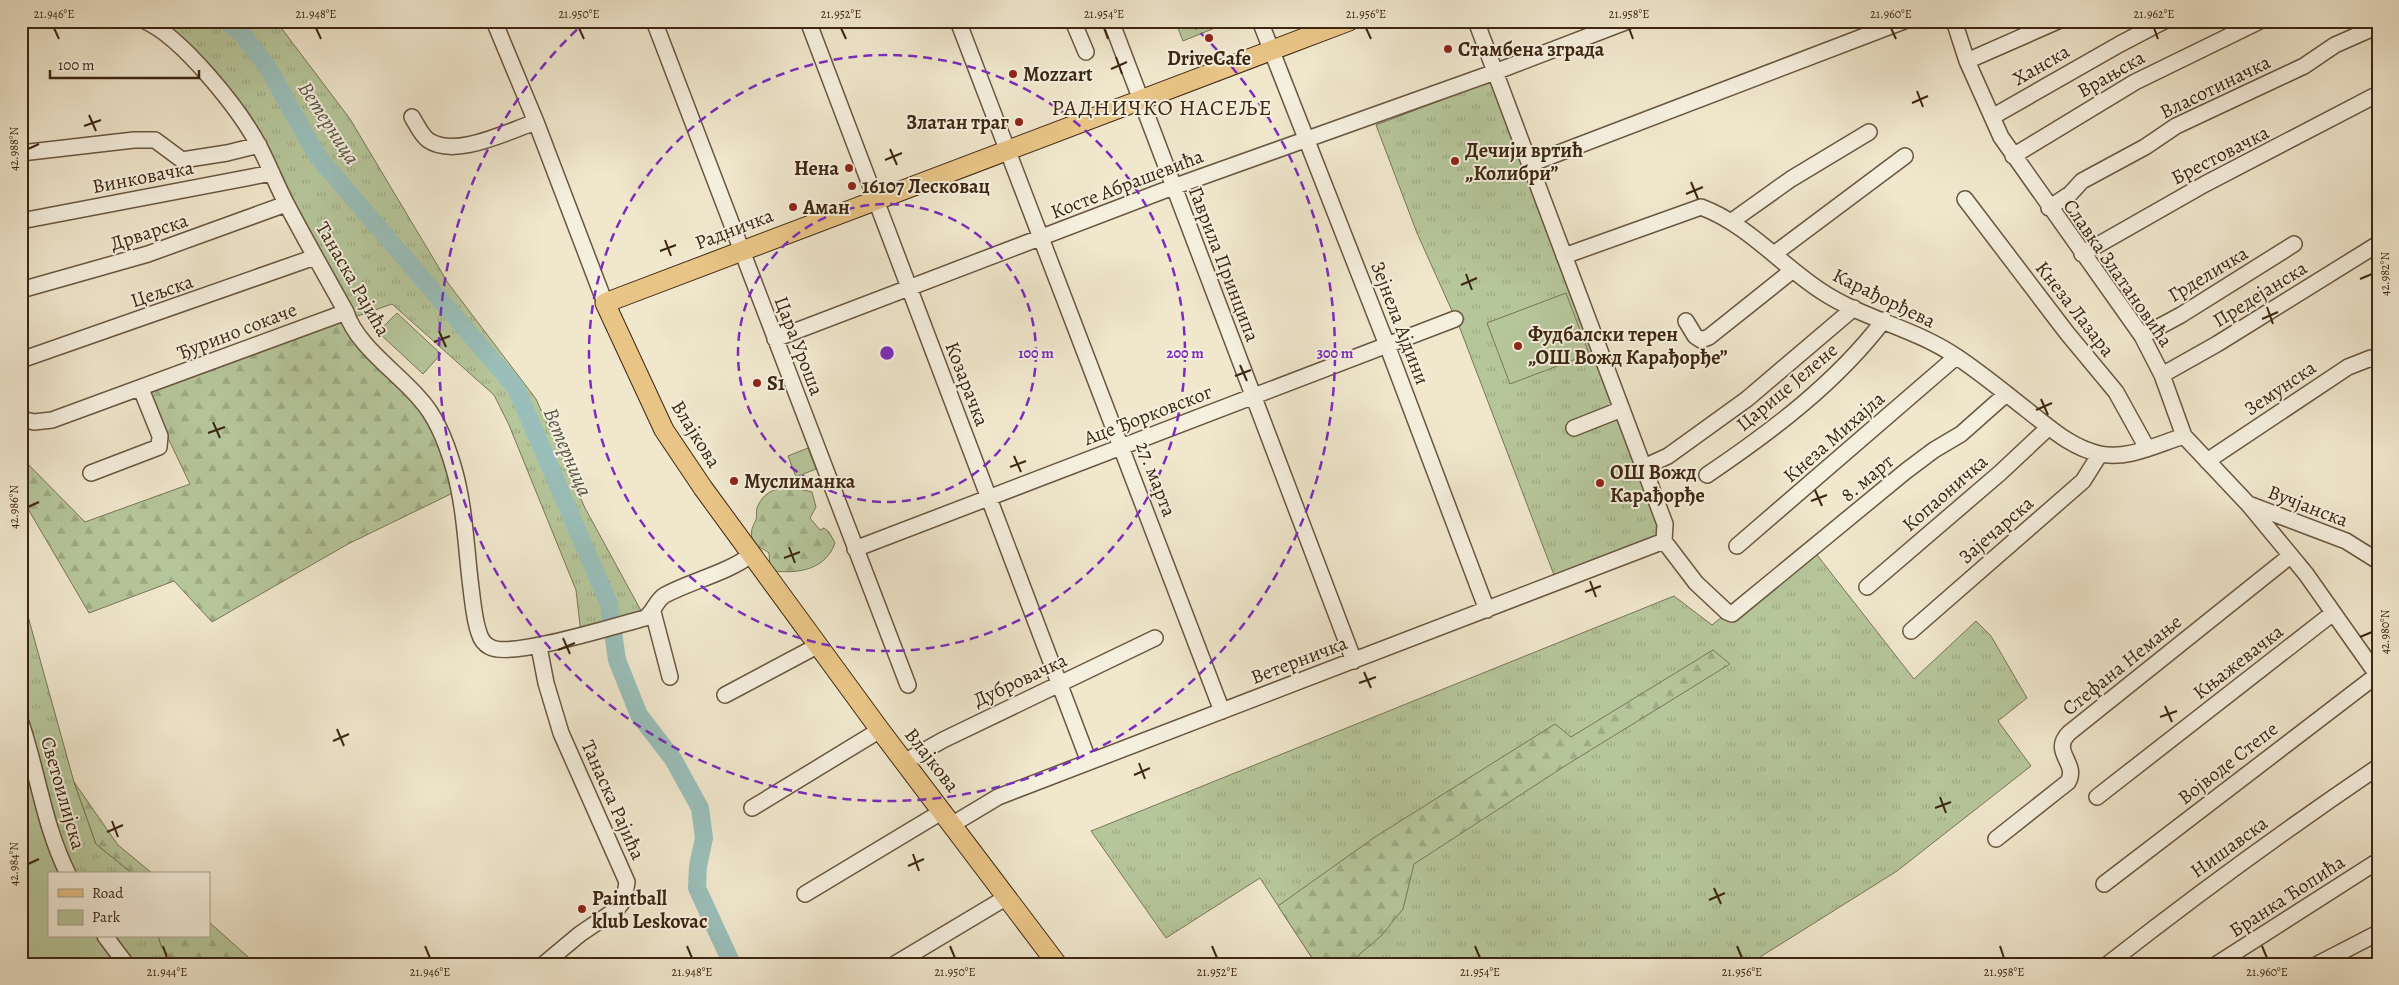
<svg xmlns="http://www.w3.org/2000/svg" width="2399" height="985" viewBox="0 0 2399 985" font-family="Alegreya,serif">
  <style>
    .grass { fill: url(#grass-tufts); stroke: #797656 }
    .forest { fill: url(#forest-firs); stroke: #797656 }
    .green { fill: #b6c69b; stroke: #797656 }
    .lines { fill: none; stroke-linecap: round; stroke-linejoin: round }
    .river { stroke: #9abfba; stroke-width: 18 }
    .minor-casing { stroke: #695640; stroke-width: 18 }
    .major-casing { stroke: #3c2611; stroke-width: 21 }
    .minor { stroke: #f5efde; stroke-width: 15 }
    .major { stroke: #e8c486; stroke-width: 19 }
    .ticks { fill: none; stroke: #3c2611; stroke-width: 2 }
    .ring { fill: none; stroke: #7b2cbf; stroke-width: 2.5; stroke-dasharray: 9 6 }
    .poi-dot { fill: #8f2418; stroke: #f5efde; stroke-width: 2 }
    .labels { text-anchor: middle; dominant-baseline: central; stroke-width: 4; stroke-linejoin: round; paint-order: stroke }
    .poi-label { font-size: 20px; font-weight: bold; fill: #3c2611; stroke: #f5efde; text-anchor: start }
    .street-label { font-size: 20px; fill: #3c2611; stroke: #f5efde }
    .water-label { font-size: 21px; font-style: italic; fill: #585444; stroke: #f5efde }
    .quarter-label { font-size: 22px; letter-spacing: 1px; fill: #3c2611; stroke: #f5efde }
    .centre { fill: #7b2cbf; stroke: #f5efde; stroke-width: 2.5 }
    .ring-label { font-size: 15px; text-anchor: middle; font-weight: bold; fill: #7b2cbf; stroke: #f5efde; stroke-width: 4; stroke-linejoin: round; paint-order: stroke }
    .neatline { fill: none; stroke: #3c2611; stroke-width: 2 }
    .ticks-label { font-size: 12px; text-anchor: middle; fill: #3c2611 }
  </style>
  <defs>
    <pattern id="grass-tufts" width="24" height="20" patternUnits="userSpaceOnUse" patternTransform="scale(1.25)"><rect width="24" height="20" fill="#b6c69b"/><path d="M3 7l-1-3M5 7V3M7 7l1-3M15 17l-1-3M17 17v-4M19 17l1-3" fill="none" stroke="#9daa84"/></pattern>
    <pattern id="forest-firs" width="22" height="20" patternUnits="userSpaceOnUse" patternTransform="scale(1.25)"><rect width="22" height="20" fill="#b6c69b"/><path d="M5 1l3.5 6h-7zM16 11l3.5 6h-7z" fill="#9daa84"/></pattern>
  </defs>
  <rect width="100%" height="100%" fill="#f0e7cd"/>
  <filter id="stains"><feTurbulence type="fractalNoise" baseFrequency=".004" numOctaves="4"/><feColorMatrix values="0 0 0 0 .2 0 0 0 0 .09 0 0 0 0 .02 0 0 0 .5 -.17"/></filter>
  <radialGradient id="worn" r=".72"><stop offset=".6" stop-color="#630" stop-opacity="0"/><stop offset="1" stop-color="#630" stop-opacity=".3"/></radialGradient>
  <!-- grass -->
  <path class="grass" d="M 145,21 L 276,21 L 350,119 L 448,283 L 536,399 L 585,508 L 645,618 L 581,634 L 576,590 L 509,425 L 494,395 L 392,304 L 349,319 L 230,103 Z
    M 1491,81 L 1659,525 L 1657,534 L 1654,537 L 1554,575 L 1461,331 L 1417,233 L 1376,125 Z
    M 1810,546 L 1914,679 L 1976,621 L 1991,636 L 2027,698 L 1998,721 L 2031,766 L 1897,871 L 1749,964 L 1316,964 L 1260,878 L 1166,938 L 1091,831 L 1674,596 L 1712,625 Z
    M 21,591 L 74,782 L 96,844 L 133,874 L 68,874 L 21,723 Z
    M 105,936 L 158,936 L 162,948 L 177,964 L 126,964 Z"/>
  <!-- forest -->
  <path class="forest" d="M 349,319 L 418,396 L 459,490 L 348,544 L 212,622 L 174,581 L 89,613 L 21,497 L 21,457 L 85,522 L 190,484 L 146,392 Z
    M 787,486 L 812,492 L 816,507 L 810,518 L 820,530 L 824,528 L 829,532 L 835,543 C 826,569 799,574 774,571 L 770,567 L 769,553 C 763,548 753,546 752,538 C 750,531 753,526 756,520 C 757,517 756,512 757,508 C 762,494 773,489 787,486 Z
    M 1713,650 L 1730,664 L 1568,764 L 1414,864 L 1403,909 L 1381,936 L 1354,959 L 1364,964 L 1316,964 L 1278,906 L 1375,837 L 1555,724 L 1571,737 Z
    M 74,782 L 118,845 L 153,874 L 133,874 L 96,844 Z
    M 209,922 L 256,964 L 177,964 L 162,948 L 158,936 L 209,936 Z"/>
  <!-- green -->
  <path class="green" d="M 1175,21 L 1220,21 L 1222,25 L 1183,41 Z
    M 1566,293 L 1589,354 L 1510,384 L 1487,323 Z
    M 397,313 L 441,354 L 423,374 L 378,332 Z
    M 808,448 L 816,469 L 796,477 L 788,456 Z
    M 21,723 L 68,874 L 49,874 L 49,936 L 105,936 L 126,964 L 21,964 Z"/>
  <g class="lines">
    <!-- river -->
    <path class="river" d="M 226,21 L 244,36 L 268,68 L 318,157 L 516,388 L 609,604 L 617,660 L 639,715 L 673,759 L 700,808 L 704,838 L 698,866 L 697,888 L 732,964"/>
    <defs>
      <path id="minor" d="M 145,21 C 182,37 240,110 259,146 C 269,165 277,186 287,205 C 306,241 326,276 346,312 C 356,345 397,372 419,398 C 436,416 447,444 454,469 C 465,507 466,549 471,588 C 473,603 474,619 479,633 C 481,640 484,644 490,647 C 511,659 617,625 645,618 C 654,612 656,600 665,595 C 693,580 725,574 751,555
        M 494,21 L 536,122 L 605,303
        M 654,21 L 908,685
        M 808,21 L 1089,762
        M 958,21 L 1222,711
        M 1073,21 L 1086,52
        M 1111,21 L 1354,661
        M 1260,21 L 1387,345 L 1487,610
        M 1476,21 L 1665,524 L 1664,541
        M 1954,21 L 1967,61 L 2001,137 L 2142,336 L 2162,375 L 2184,436 L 2249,505 L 2306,574 L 2378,676
        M 1967,61 L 2058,21
        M 412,117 C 417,125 421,135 428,140 C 455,159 508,131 536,122
        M 1992,117 L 2120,44 L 2164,21
        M 21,153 L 134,140 L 155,140 L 182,160 L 227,153 L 259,145
        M 2013,156 L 2135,82 L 2260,21
        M 1530,164 L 1904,21
        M 1965,199 L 2067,333 L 2116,392 L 2147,448
        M 2049,208 L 2070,194 L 2082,181 L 2145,147 L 2176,126 L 2304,66 L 2335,45 L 2378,26
        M 21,221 L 272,173
        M 1732,221 L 1791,179 L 1869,132
        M 1774,254 L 1905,156
        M 2082,254 L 2205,184 L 2378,94
        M 1564,256 L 1701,207 C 1747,224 1780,264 1821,291 C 1863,319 1915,328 1957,357 C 1981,373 2004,392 2027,410 C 2049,427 2071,448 2100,454 C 2128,460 2158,444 2184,436
        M 21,290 L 148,254 L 286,204
        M 1686,321 L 1695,336 L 1701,340 L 1709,337 L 1793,270
        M 2142,336 L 2181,315 L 2294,244
        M 775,339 L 1173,187 L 1495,72 L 1628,21
        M 21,360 L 315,257
        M 2162,375 L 2217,344 L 2378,244
        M 21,419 L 34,422 L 52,420 L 346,312
        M 1574,428 L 1622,409
        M 2207,461 L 2348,367 L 2371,358 L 2378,361
        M 1644,467 L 1668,456 L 1747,399 L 1854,308
        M 91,473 L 159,447 L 160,436 L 141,389
        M 1707,475 C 1772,431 1836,383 1884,320
        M 2251,505 L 2346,541 L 2378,561
        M 1664,541 L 1696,583 L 1727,612 L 1732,614 L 1906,471 L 1934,450 L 1961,434 L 2005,395
        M 1737,546 L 1956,357
        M 855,549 L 1455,319
        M 1867,587 L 2000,473 L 2048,428
        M 653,612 L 670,677
        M 1911,631 L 2083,481 L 2100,454
        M 539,647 L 546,683 L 561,733 L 627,882 L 624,900 L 617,909 L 580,934 L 544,964
        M 725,695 L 817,646
        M 21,723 C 38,773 44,826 68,874
        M 904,762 L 943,740 L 1155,638
        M 2097,797 L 2333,613
        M 752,808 L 880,730
        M 953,824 L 998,797 L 1664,541
        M 1996,839 L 2068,782 C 2079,763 2050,752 2069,733 L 2290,556
        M 2104,884 L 2377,675
        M 805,894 L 943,811
        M 105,936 L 126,964
        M 895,964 L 1007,897
        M 2108,964 C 2196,895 2285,830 2378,767
        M 2217,964 L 2378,861
        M 2318,964 L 2378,933"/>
      <path id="major" d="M 1057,964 L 880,730 L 703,488 L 664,430 L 605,303 C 852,207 1101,116 1349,21"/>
    </defs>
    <!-- minor casing -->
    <use href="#minor" class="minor-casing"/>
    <!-- major casing -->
    <use href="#major" class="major-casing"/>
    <!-- minor -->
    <use href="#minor" class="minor"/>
    <!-- major -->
    <use href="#major" class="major"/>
  </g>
  <!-- ticks -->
  <path class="ticks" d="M 54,28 L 59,39M 316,28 L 321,39M 579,28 L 584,39M 841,28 L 846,39M 1104,28 L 1108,39M 1366,28 L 1371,39M 1629,28 L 1633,39M 1891,28 L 1896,39M 2154,28 L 2158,39M 1116,57 L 1122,74M 1111,69 L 1127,62M 1917,91 L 1923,107M 1912,103 L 1928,96M 89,115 L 96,131M 84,126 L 101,120M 28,149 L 39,144M 890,149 L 897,165M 885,160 L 902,153M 1691,182 L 1698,199M 1686,194 L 1703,187M 665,240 L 671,256M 660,251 L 676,245M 1466,274 L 1472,290M 2360,279 L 2372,274M 1461,285 L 1477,278M 2267,307 L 2273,324M 2262,319 L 2278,312M 439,331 L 446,347M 434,342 L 450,336M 1240,365 L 1247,381M 1235,376 L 1251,370M 2041,399 L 2048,415M 2036,410 L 2052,403M 213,422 L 220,438M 208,433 L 225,427M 1014,456 L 1021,472M 1010,467 L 1026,461M 1815,490 L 1822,506M 1811,501 L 1827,495M 28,507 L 39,502M 789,547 L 795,563M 784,558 L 800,552M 1590,581 L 1596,597M 1585,592 L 1601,586M 2360,637 L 2372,632M 563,638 L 570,654M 558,650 L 575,643M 1364,672 L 1371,688M 1359,683 L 1376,677M 2165,706 L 2172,722M 2160,717 L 2177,711M 337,729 L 344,746M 333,741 L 349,734M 1139,763 L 1145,779M 1134,775 L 1150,768M 1940,797 L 1946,813M 1935,808 L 1951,802M 112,821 L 118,837M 107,832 L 123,825M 913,854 L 919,871M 28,864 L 39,859M 908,866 L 924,859M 1714,888 L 1721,904M 1709,900 L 1725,893M 163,946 L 167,958M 425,946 L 430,958M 687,946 L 692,958M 950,946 L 955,958M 1212,946 L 1217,958M 1475,946 L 1480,958M 1737,946 L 1742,958M 2000,946 L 2004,958M 2262,946 L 2267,958"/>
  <!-- distance rings -->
  <g class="ring">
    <circle cx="887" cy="353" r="149"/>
    <circle cx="887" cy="353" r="298"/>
    <path d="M1190 23A448 448 0 1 1 584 23"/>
  </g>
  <!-- markers -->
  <g class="poi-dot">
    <circle cx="1209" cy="38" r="5"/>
    <circle cx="1448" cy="49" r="5"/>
    <circle cx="1013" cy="74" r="5"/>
    <circle cx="1019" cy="122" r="5"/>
    <circle cx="1455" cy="161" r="5"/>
    <circle cx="849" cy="168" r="5"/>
    <circle cx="852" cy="186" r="5"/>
    <circle cx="793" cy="207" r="5"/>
    <circle cx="1518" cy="346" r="5"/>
    <circle cx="757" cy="383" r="5"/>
    <circle cx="734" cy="481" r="5"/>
    <circle cx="1600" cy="483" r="5"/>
    <circle cx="582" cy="909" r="5"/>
  </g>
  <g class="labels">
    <!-- poi labels -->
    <g class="poi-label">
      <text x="1458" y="49">Стамбена зграда</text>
      <text x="1209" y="58" text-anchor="middle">DriveCafe</text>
      <text x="1023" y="74">Mozzart</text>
      <text x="1009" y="122" text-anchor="end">Златан траг</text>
      <text x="1465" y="150">Дечији вртић<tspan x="1465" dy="23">„Колибри”</tspan></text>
      <text x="839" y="168" text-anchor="end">Нена</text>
      <text x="862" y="186">16107 Лесковац</text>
      <text x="803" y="207">Аман</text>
      <text x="1528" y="334">Фудбалски терен<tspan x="1528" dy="23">„ОШ Вожд Карађорђе”</tspan></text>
      <text x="767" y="383">S1</text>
      <text x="1610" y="472">ОШ Вожд<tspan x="1610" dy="23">Карађорђе</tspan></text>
      <text x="744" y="481">Муслиманка</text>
      <text x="592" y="898">Paintball<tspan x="592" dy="23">klub Leskovac</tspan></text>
    </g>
    <!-- street labels -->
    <g class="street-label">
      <text transform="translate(2041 65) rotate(-30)">Ханска</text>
      <text transform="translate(2111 74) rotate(-30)">Врањска</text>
      <text transform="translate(2215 87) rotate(-26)">Власотиначка</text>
      <text transform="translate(2220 155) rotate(-27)">Брестовачка</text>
      <text transform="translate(143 177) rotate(-11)">Винковачка</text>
      <text transform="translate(1127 184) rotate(-21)">Косте Абрашевића</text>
      <text transform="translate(734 229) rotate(-21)">Радничка</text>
      <text transform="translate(149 232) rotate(-18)">Дрварска</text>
      <text transform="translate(1224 264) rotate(69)">Гаврила Принципа</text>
      <text transform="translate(2118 273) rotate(55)">Славка Златановића</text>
      <text transform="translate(2208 274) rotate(-31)">Грделичка</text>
      <text transform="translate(353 279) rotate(60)">Танаска Рајића</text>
      <text transform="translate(162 291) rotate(-19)">Цељска</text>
      <text transform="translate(2260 294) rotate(-32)">Предејанска</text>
      <text transform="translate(1884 298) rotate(26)">Карађорђева</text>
      <text transform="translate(2075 309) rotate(52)">Кнеза Лазара</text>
      <text transform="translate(1400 323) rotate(69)">Зејнела Ајдини</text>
      <text transform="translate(237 331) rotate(-21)">Ђурино сокаче</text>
      <text transform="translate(799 346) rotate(69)">Цара Уроша</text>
      <text transform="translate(967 384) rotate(69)">Козарачка</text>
      <text transform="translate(1787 387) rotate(-40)">Царице Јелене</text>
      <text transform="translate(2280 388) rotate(-34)">Земунска</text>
      <text transform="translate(1148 415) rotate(-21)">Аце Ђорковског</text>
      <text transform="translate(696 434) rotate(58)">Влајкова</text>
      <text transform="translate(1834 437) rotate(-41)">Кнеза Михајла</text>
      <text transform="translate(1867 478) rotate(-40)">8. март</text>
      <text transform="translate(1156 479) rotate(69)">27. марта</text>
      <text transform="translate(1945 493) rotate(-41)">Копаоничка</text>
      <text transform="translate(2308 506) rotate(21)">Вучјанска</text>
      <text transform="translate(1996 530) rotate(-41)">Зајечарска</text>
      <text transform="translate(1299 660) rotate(-21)">Ветерничка</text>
      <text transform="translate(2238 662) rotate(-38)">Књажевачка</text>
      <text transform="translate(2122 665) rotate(-39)">Стефана Немање</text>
      <text transform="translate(1020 680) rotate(-25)">Дубровачка</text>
      <text transform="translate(932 760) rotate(52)">Влајкова</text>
      <text transform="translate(2228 763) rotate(-38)">Војводе Степе</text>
      <text transform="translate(63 793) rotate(74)">Светоилијска</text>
      <text transform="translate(613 800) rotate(66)">Танаска Рајића</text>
      <text transform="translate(2229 847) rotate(-36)">Нишавска</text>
      <text transform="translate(2287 896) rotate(-33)">Бранка Ћопића</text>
    </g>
    <!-- water labels -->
    <g class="water-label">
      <text transform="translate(329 123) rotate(57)">Ветерница</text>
      <text transform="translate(568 452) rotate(67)">Ветерница</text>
    </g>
    <!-- quarter labels -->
    <g class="quarter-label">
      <text x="1162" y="108">РАДНИЧКО НАСЕЉЕ</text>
    </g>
  </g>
  <circle cx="887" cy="353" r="8" class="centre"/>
  <g class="ring-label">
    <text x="1036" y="358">100 m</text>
    <text x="1185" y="358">200 m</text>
    <text x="1335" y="358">300 m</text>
  </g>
  <!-- margin -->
  <rect width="2399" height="985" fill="none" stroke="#f0e7cd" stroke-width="55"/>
  <!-- legend -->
  <rect x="48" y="872" width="162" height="65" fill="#f5efde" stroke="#ab9f8c"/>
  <rect x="58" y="889" width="25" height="8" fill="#e8c486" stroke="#ab9f8c"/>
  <text x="92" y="898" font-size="15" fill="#3c2611">Road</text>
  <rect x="58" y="910" width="25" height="15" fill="#b6c69b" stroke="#ab9f8c"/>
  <text x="92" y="922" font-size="15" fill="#3c2611">Park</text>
  <!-- scale -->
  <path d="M50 70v8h149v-8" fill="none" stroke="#3c2611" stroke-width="2.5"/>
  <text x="58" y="70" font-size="15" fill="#3c2611" stroke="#f5efde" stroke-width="4" paint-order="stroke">100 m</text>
  <rect x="28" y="28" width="2344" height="930" class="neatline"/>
  <g class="ticks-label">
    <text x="54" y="18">21.946°E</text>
    <text x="316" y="18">21.948°E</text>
    <text x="579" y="18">21.950°E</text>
    <text x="841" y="18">21.952°E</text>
    <text x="1104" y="18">21.954°E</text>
    <text x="1366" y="18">21.956°E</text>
    <text x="1629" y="18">21.958°E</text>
    <text x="1891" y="18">21.960°E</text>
    <text x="2154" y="18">21.962°E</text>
    <text transform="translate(14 149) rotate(-90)" y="4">42.988°N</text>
    <text transform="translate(2385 274) rotate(-90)" y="4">42.982°N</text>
    <text transform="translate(14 507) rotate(-90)" y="4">42.986°N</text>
    <text transform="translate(2385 632) rotate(-90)" y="4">42.980°N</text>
    <text transform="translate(14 864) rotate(-90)" y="4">42.984°N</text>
    <text x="167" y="976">21.944°E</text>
    <text x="430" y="976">21.946°E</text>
    <text x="692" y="976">21.948°E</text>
    <text x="955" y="976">21.950°E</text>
    <text x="1217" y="976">21.952°E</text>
    <text x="1480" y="976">21.954°E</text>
    <text x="1742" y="976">21.956°E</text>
    <text x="2004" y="976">21.958°E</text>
    <text x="2267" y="976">21.960°E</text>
  </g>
  <rect width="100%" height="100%" filter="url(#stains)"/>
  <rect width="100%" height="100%" fill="url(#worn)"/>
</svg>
